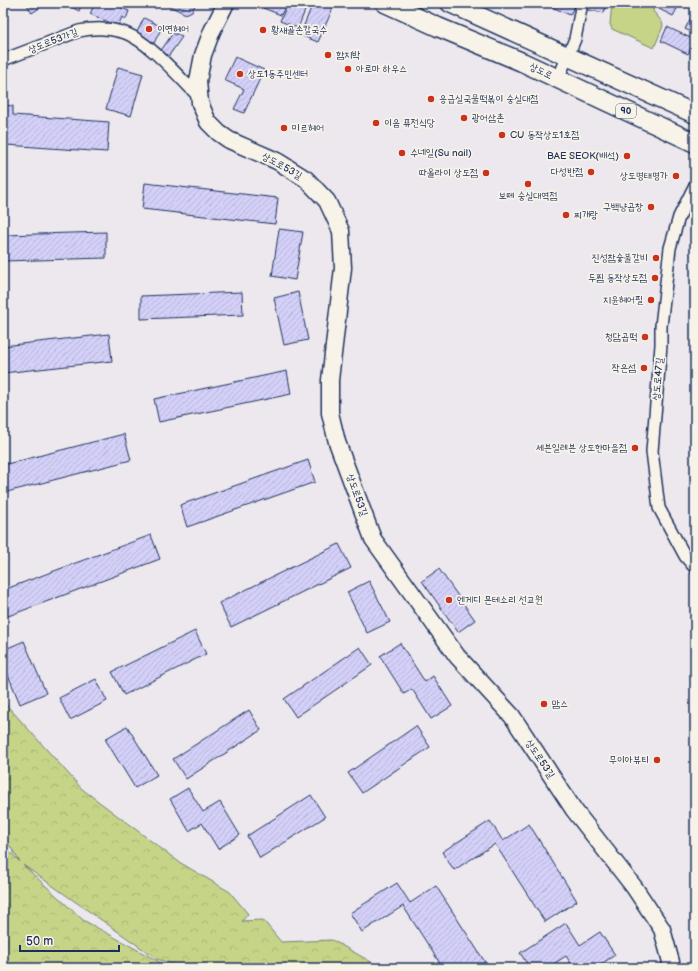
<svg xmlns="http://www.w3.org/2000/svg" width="698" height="971" viewBox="0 0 698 971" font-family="'Balsamiq Sans','Poor Story',sans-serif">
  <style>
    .green { fill: #c6d488; stroke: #708273 }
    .forest { fill: url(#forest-crowns); stroke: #708273 }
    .building { fill: url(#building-hatch); stroke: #1b2f5e }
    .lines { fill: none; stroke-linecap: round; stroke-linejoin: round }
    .street-casing { stroke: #1b2f5e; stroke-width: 14 }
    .secondary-casing { stroke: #1b2f5e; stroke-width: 19 }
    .primary-casing { stroke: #1b2f5e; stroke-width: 21 }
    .street { stroke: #f7f3e8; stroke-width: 11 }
    .secondary { stroke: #f7f3e8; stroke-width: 16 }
    .primary { stroke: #f7f3e8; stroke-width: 18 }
    .poi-dot { fill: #c8321e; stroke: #f7f3e8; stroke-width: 1.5 }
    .labels { text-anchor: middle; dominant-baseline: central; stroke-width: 3.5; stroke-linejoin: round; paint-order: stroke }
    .shield { fill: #f7f3e8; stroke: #5d6a87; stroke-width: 1 }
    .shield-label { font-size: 9px; font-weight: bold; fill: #1b2f5e }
    .poi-label { font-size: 10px; fill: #1b2f5e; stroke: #f7f3e8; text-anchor: start }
    .street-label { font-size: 10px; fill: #1b2f5e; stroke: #f7f3e8 }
  </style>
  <defs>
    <pattern id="forest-crowns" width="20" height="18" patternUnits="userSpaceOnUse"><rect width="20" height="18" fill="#c6d488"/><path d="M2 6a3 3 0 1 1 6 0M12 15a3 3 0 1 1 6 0" fill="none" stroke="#aab678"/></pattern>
    <pattern id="building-hatch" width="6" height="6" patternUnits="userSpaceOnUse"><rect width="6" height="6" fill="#d4d0f8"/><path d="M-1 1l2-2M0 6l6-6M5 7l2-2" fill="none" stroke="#b5b3d7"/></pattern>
  </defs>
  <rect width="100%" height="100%" fill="#ece8ed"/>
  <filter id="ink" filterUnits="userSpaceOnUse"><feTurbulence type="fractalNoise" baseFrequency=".025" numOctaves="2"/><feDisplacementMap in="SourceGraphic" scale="8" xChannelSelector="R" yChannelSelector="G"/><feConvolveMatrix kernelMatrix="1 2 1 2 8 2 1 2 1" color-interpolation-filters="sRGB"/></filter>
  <g filter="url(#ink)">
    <!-- green -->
    <path class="green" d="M 612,3 L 654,3 L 653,11 L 662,22 L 663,26 L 654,48 L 612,29 L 610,24 Z"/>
    <!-- forest -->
    <path class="forest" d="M 3,701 L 82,789 L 179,862 L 230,892 L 248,914 L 242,921 L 263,920 L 281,942 L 332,940 L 382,968 L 185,968 L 157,959 L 23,865 L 83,920 L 163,964 L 175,968 L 3,968 L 3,845 L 20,862 L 3,835 Z"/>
    <!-- building -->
    <path class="building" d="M 26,3 L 47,3 L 32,13 Z
      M 64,3 L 82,3 L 79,11 Z
      M 95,3 L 110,3 L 129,11 L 126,19 L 122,17 L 118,26 L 90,14 Z
      M 163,3 L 196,3 L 192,11 L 186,14 Z
      M 266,3 L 287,3 L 281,15 L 263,8 Z
      M 288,3 L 308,3 L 298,28 L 280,21 Z
      M 313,3 L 321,3 L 333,8 L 318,42 L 300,35 Z
      M 543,3 L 572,3 L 575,5 L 570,15 Z
      M 589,3 L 606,3 L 604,13 L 588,10 Z
      M 662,3 L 680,3 L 673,16 L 659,9 Z
      M 692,16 L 695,17 L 695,34 L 685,29 Z
      M 144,18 L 162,27 L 153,45 L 135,36 Z
      M 667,27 L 695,40 L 688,54 L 661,41 Z
      M 173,33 L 176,35 L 177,33 L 182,37 L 168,57 L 160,52 Z
      M 235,57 L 264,70 L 244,113 L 234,109 L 244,89 L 224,80 Z
      M 118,67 L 143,74 L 131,116 L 106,109 Z
      M 3,105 L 13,106 L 13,115 L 109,122 L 107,152 L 6,145 L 7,137 L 3,136 Z
      M 145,183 L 278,198 L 275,224 L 142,209 Z
      M 279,229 L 303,232 L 295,280 L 272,276 Z
      M 106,232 L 106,258 L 3,261 L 3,235 Z
      M 242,292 L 243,315 L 141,319 L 141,296 Z
      M 298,292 L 308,340 L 284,345 L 274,298 Z
      M 109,334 L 112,361 L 3,373 L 3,346 Z
      M 287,371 L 291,394 L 159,422 L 154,399 Z
      M 124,434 L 131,460 L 3,493 L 3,465 Z
      M 308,460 L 315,482 L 187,527 L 180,505 Z
      M 151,535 L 160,559 L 3,618 L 3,590 Z
      M 339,544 L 351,568 L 231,627 L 219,603 Z
      M 439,569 L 475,620 L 458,632 L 422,581 Z
      M 369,581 L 390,622 L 367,633 L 347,592 Z
      M 195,631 L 206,654 L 124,695 L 112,672 Z
      M 24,641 L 46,693 L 20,704 L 3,663 L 3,650 Z
      M 400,643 L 425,682 L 433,676 L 452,706 L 431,719 L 412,689 L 404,694 L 380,656 Z
      M 360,647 L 372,665 L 296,717 L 284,699 Z
      M 96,679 L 107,701 L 70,720 L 59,698 Z
      M 249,710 L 261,730 L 186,779 L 173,759 Z
      M 127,726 L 157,775 L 135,788 L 105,739 Z
      M 416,726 L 430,747 L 362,793 L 348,773 Z
      M 188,788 L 203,812 L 220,802 L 240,835 L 218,849 L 202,823 L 189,831 L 170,799 Z
      M 311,795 L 325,817 L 260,858 L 247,836 Z
      M 490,821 L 503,841 L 529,824 L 577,901 L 545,922 L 495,844 L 454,870 L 442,852 Z
      M 397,883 L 410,903 L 436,886 L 485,962 L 476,968 L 443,968 L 403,906 L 362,932 L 350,913 Z
      M 566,923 L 580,945 L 600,932 L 615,955 L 595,968 L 574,968 L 566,956 L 547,968 L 530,968 L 520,953 Z"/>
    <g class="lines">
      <defs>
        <path id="street" d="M 3,60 L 79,31 C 93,28 108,28 122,32 C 147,39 180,78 199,97
          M 558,79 L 575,39 L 582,3
          M 695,185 L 679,217 L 670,248 L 661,326 L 661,345 L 652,451 L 659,508 L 685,556 L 695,568"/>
        <path id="secondary" d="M 226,3 L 212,31 L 203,55 L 198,81 L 200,103 L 208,122 L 219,133 L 229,140 L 277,161 L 306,179 L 327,201 L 341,231 L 343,268 L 330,380 L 330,413 L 337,442 L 373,539 L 457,656 L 512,716 L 574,810 L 634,887 L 662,929 L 671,962 L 670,968"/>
        <path id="primary" d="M 385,3 L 438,27 L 522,62 L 695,143
          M 450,3 L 695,114"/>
      </defs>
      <!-- street casing -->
      <use href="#street" class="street-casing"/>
      <!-- secondary casing -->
      <use href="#secondary" class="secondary-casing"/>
      <!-- primary casing -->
      <use href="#primary" class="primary-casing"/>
      <!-- street -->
      <use href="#street" class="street"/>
      <!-- secondary -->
      <use href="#secondary" class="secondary"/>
      <!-- primary -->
      <use href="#primary" class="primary"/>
    </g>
  </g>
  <!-- markers -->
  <g class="poi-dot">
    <circle cx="149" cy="29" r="4"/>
    <circle cx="263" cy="30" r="4"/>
    <circle cx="328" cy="55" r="4"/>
    <circle cx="348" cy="69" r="4"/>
    <circle cx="240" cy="74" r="4"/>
    <circle cx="431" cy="99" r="4"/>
    <circle cx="464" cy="118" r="4"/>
    <circle cx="376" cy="123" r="4"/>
    <circle cx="284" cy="128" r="4"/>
    <circle cx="502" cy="135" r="4"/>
    <circle cx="402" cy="153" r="4"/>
    <circle cx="627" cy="156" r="4"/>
    <circle cx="591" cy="172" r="4"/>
    <circle cx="486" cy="173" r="4"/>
    <circle cx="676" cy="176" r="4"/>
    <circle cx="528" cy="184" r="4"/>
    <circle cx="651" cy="207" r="4"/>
    <circle cx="566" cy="215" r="4"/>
    <circle cx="656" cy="258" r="4"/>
    <circle cx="655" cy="278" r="4"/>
    <circle cx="651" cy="300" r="4"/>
    <circle cx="645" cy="337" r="4"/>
    <circle cx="644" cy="368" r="4"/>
    <circle cx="635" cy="448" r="4"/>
    <circle cx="449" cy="600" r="4"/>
    <circle cx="544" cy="704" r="4"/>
    <circle cx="657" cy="760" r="4"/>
  </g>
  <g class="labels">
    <!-- shield labels -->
    <rect class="shield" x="616" y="104" width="20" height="14" rx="3"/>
    <g class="shield-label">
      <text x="626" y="111">90</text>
    </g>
    <!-- poi labels -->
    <g class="poi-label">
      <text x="157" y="29">이연헤어</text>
      <text x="271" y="30">황새골손칼국수</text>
      <text x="336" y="55">함지박</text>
      <text x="356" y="69">아로마 하우스</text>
      <text x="248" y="74">상도1동주민센터</text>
      <text x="439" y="99">응급실국물떡볶이 숭실대점</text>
      <text x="472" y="118">광어삼촌</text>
      <text x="384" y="123">이음 퓨전식당</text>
      <text x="292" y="128">미르헤어</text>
      <text x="510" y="135">CU 동작상도1호점</text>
      <text x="410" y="153">수네일(Su nail)</text>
      <text x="619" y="156" text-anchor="end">BAE SEOK(배석)</text>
      <text x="583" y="172" text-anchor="end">다성반점</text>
      <text x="478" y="173" text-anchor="end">따올라이 상도점</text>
      <text x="668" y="176" text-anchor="end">상도명태명가</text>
      <text x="528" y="196" text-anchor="middle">보떼 숭실대역점</text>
      <text x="643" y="207" text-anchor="end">구백냥곱창</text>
      <text x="574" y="215">찌개랑</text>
      <text x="648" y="258" text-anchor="end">진성참숯불갈비</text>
      <text x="647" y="278" text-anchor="end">두찜 동작상도점</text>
      <text x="643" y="300" text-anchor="end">지윤헤어필</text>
      <text x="637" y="337" text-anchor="end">청담곱떡</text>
      <text x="636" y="368" text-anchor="end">작은섬</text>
      <text x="627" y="448" text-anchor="end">세븐일레븐 상도한마을점</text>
      <text x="457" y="600">엔게디 몬테소리 선교원</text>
      <text x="552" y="704">맘스</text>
      <text x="649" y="760" text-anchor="end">무이아뷰티</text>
    </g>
    <!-- street labels -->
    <g class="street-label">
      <text transform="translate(53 41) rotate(-21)">상도로53가길</text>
      <text transform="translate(541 71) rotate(26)">상도로</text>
      <text transform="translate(282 166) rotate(29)">상도로53길</text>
      <text transform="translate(658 379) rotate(-85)">상도로47길</text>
      <text transform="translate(357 495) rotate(70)">상도로53길</text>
      <text transform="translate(540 759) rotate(56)">상도로53길</text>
    </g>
  </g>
  <!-- margin -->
  <rect width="698" height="971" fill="none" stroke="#f7f3e8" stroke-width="16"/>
  <rect x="8" y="8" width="682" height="955" fill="none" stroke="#1b2f5e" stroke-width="1.5" filter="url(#ink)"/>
  <!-- scale -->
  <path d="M20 945v6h99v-6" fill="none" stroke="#1b2f5e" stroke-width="2"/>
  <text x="26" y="945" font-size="12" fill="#1b2f5e" stroke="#f7f3e8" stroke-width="3" paint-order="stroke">50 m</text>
</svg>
